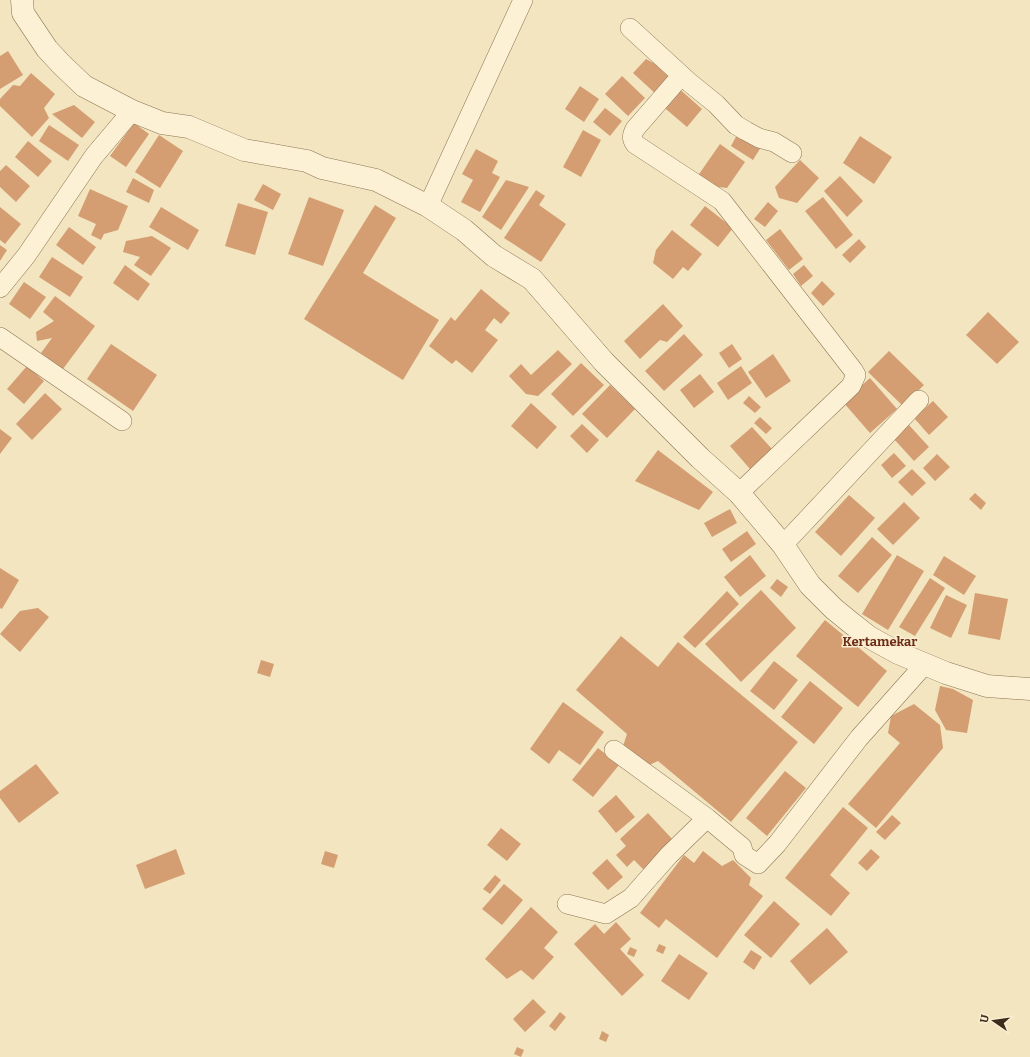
<svg xmlns="http://www.w3.org/2000/svg" width="1030" height="1057" viewBox="0 0 1030 1057" font-family="Bitter,serif">
  <style>
    .building { fill: #d49e72 }
    .lines { fill: none; stroke-linecap: round; stroke-linejoin: round }
    .minor-casing { stroke: #8d7556; stroke-width: 20 }
    .tertiary-casing { stroke: #8d7556; stroke-width: 23 }
    .minor { stroke: #fcf1d4; stroke-width: 19 }
    .tertiary { stroke: #fcf1d4; stroke-width: 22 }
    .labels { text-anchor: middle; dominant-baseline: central; stroke-width: 3; stroke-linejoin: round; paint-order: stroke }
    .quarter-label { font-size: 13px; font-weight: bold; fill: #6c2c17; stroke: #f9eed0 }
  </style>
  <rect width="100%" height="100%" fill="#f2e5c0"/>
  <!-- building -->
  <path class="building" d="M 8,51 L 23,75 L 0,89 L 0,56 Z
    M 646,59 L 676,75 L 657,95 L 633,73 Z
    M 31,73 L 55,94 L 44,108 L 49,118 L 32,137 L 0,106 L 0,99 L 13,85 L 20,86 Z
    M 622,76 L 645,98 L 628,116 L 605,94 Z
    M 580,86 L 599,99 L 584,122 L 565,109 Z
    M 676,86 L 702,109 L 687,127 L 660,104 Z
    M 74,105 L 95,122 L 82,138 L 52,114 Z
    M 605,108 L 622,121 L 610,136 L 593,122 Z
    M 134,123 L 149,134 L 126,167 L 110,156 Z
    M 49,125 L 79,145 L 68,161 L 39,141 Z
    M 583,130 L 601,140 L 581,177 L 563,167 Z
    M 738,133 L 761,147 L 753,160 L 731,146 Z
    M 159,135 L 183,151 L 160,188 L 135,172 Z
    M 860,136 L 892,157 L 874,184 L 843,163 Z
    M 28,141 L 52,161 L 38,177 L 15,157 Z
    M 720,144 L 745,162 L 727,188 L 709,186 L 697,177 Z
    M 476,149 L 498,161 L 492,173 L 500,177 L 480,212 L 461,202 L 473,180 L 462,174 Z
    M 800,160 L 819,178 L 797,203 L 779,198 L 775,187 Z
    M 6,165 L 30,186 L 16,202 L 0,187 L 0,171 Z
    M 840,176 L 863,201 L 847,217 L 824,191 Z
    M 133,178 L 154,190 L 149,203 L 126,192 Z
    M 506,180 L 529,187 L 501,230 L 482,217 Z
    M 263,184 L 281,194 L 273,210 L 254,200 Z
    M 90,189 L 128,206 L 118,230 L 104,234 L 101,240 L 91,235 L 96,224 L 78,216 Z
    M 536,190 L 545,196 L 539,205 L 566,224 L 541,262 L 504,238 Z
    M 309,197 L 344,210 L 323,266 L 288,254 Z
    M 823,197 L 853,235 L 836,249 L 805,211 Z
    M 768,202 L 778,211 L 765,227 L 754,219 Z
    M 238,203 L 268,212 L 255,255 L 225,246 Z
    M 375,205 L 396,218 L 363,273 L 439,320 L 403,380 L 304,319 Z
    M 705,206 L 733,228 L 718,247 L 690,225 Z
    M 0,207 L 21,224 L 5,244 L 0,240 Z
    M 161,207 L 199,230 L 188,250 L 149,227 Z
    M 69,227 L 96,247 L 83,265 L 56,245 Z
    M 780,229 L 803,259 L 789,270 L 766,240 Z
    M 672,230 L 702,254 L 688,271 L 683,267 L 673,279 L 653,263 L 656,250 Z
    M 152,236 L 171,248 L 151,276 L 134,265 L 140,257 L 123,252 L 126,241 Z
    M 859,239 L 866,247 L 850,263 L 842,255 Z
    M 0,245 L 7,250 L 0,261 Z
    M 52,257 L 83,277 L 70,297 L 39,277 Z
    M 125,265 L 150,284 L 138,301 L 113,283 Z
    M 804,265 L 813,276 L 801,286 L 793,274 Z
    M 822,281 L 835,294 L 823,306 L 811,293 Z
    M 24,282 L 46,297 L 30,319 L 9,304 Z
    M 481,289 L 510,313 L 501,324 L 494,318 L 485,330 L 498,340 L 472,373 L 456,360 L 452,364 L 429,346 L 451,317 L 455,321 Z
    M 55,296 L 95,326 L 63,369 L 41,353 L 52,338 L 37,341 L 36,332 L 54,321 L 43,312 Z
    M 663,304 L 683,326 L 667,342 L 660,340 L 640,359 L 624,341 Z
    M 988,312 L 1019,342 L 997,364 L 966,335 Z
    M 684,334 L 703,355 L 664,391 L 645,371 Z
    M 111,344 L 157,375 L 133,411 L 87,379 Z
    M 732,344 L 742,359 L 729,368 L 719,353 Z
    M 558,350 L 572,364 L 538,396 L 526,394 L 509,376 L 521,364 L 531,375 Z
    M 889,351 L 924,385 L 903,406 L 868,372 Z
    M 773,354 L 791,381 L 766,398 L 748,372 Z
    M 581,363 L 604,385 L 573,416 L 551,394 Z
    M 27,366 L 44,381 L 24,404 L 7,389 Z
    M 741,366 L 752,383 L 728,400 L 717,383 Z
    M 700,374 L 714,392 L 694,408 L 680,390 Z
    M 870,378 L 897,409 L 870,433 L 843,402 Z
    M 610,385 L 635,409 L 607,438 L 582,414 Z
    M 45,393 L 62,409 L 32,440 L 16,424 Z
    M 749,396 L 761,407 L 755,413 L 743,403 Z
    M 933,401 L 948,417 L 929,435 L 914,418 Z
    M 531,403 L 557,427 L 537,449 L 511,426 Z
    M 760,417 L 772,428 L 766,434 L 754,423 Z
    M 582,424 L 599,440 L 587,453 L 570,436 Z
    M 908,424 L 929,447 L 914,461 L 893,438 Z
    M 752,427 L 772,449 L 750,469 L 730,446 Z
    M 0,429 L 12,438 L 0,454 Z
    M 658,450 L 713,492 L 699,510 L 635,481 Z
    M 894,453 L 906,466 L 892,478 L 881,465 Z
    M 937,454 L 950,467 L 935,481 L 923,468 Z
    M 912,469 L 926,483 L 912,496 L 898,482 Z
    M 975,493 L 986,503 L 981,510 L 969,499 Z
    M 849,495 L 875,518 L 841,556 L 815,532 Z
    M 904,502 L 920,518 L 893,545 L 877,529 Z
    M 730,509 L 737,523 L 712,537 L 704,523 Z
    M 747,531 L 756,544 L 731,562 L 722,549 Z
    M 872,537 L 892,555 L 858,593 L 838,576 Z
    M 750,555 L 766,576 L 740,597 L 724,577 Z
    M 897,555 L 924,571 L 888,630 L 862,614 Z
    M 944,556 L 976,576 L 964,595 L 933,575 Z
    M 0,568 L 19,580 L 2,609 L 0,608 Z
    M 930,578 L 945,588 L 915,636 L 899,627 Z
    M 777,579 L 788,587 L 781,597 L 770,588 Z
    M 761,590 L 796,628 L 741,682 L 705,644 Z
    M 727,591 L 739,604 L 695,648 L 683,637 Z
    M 975,593 L 1008,599 L 1000,640 L 968,634 Z
    M 946,595 L 967,605 L 951,638 L 930,628 Z
    M 38,608 L 49,617 L 20,652 L 0,634 L 20,611 Z
    M 825,620 L 887,671 L 858,707 L 796,656 Z
    M 621,636 L 658,667 L 678,642 L 798,742 L 731,822 L 658,761 L 647,766 L 622,749 L 627,734 L 576,690 Z
    M 261,660 L 274,664 L 270,677 L 257,673 Z
    M 774,661 L 798,680 L 774,710 L 750,691 Z
    M 810,681 L 843,708 L 814,744 L 781,717 Z
    M 940,686 L 953,689 L 973,700 L 967,733 L 946,730 L 935,710 Z
    M 563,702 L 604,732 L 580,765 L 559,750 L 549,764 L 530,749 Z
    M 914,704 L 940,725 L 943,748 L 876,828 L 848,804 L 900,743 L 888,733 L 891,716 Z
    M 598,748 L 619,765 L 593,797 L 572,780 Z
    M 36,764 L 59,793 L 19,823 L 0,798 L 0,791 Z
    M 785,771 L 806,788 L 767,836 L 746,818 Z
    M 616,795 L 635,817 L 616,833 L 598,811 Z
    M 843,807 L 868,828 L 830,875 L 850,893 L 831,916 L 785,878 Z
    M 648,813 L 674,841 L 644,870 L 634,860 L 627,867 L 616,855 L 626,846 L 620,839 Z
    M 892,815 L 901,823 L 885,840 L 876,832 Z
    M 501,828 L 521,844 L 507,861 L 487,845 Z
    M 176,849 L 185,874 L 145,889 L 136,865 Z
    M 871,849 L 880,857 L 867,871 L 858,863 Z
    M 325,851 L 338,855 L 334,868 L 321,864 Z
    M 703,851 L 722,866 L 733,860 L 751,878 L 749,885 L 763,896 L 717,958 L 666,919 L 659,928 L 640,913 L 684,855 L 694,863 Z
    M 607,859 L 623,877 L 608,890 L 592,873 Z
    M 495,875 L 501,880 L 490,894 L 483,889 Z
    M 504,884 L 523,900 L 502,925 L 482,909 Z
    M 774,901 L 800,924 L 771,958 L 744,935 Z
    M 531,907 L 558,932 L 544,948 L 554,957 L 533,980 L 521,970 L 507,979 L 485,959 Z
    M 616,922 L 631,939 L 620,949 L 644,975 L 622,996 L 574,944 L 595,924 L 604,934 Z
    M 827,928 L 848,952 L 810,985 L 790,961 Z
    M 659,944 L 666,947 L 663,954 L 656,951 Z
    M 630,947 L 637,950 L 634,957 L 627,954 Z
    M 751,950 L 762,957 L 754,970 L 743,962 Z
    M 679,954 L 708,973 L 689,1000 L 661,981 Z
    M 533,999 L 546,1012 L 525,1032 L 513,1019 Z
    M 560,1012 L 566,1017 L 555,1031 L 549,1026 Z
    M 602,1031 L 609,1035 L 606,1042 L 599,1039 Z
    M 517,1047 L 524,1050 L 521,1057 L 514,1054 Z"/>
  <g class="lines">
    <defs>
      <path id="minor" d="M 630,28 L 690,83 L 716,104 L 736,125 L 746,131 L 759,138 L 774,142 L 792,153
        M 681,76 L 635,129 C 632,135 631,138 635,144 L 722,201 L 853,370 L 856,375 L 851,386 L 739,493
        M 428,206 L 523,0
        M 0,288 L 26,256 L 94,156 L 132,111
        M 0,337 L 122,421
        M 783,545 L 919,400
        M 614,750 L 707,818 L 742,847 L 744,855 L 758,864 L 777,844 L 859,738 L 925,664
        M 567,904 L 606,914 L 631,898 L 669,855 L 707,818"/>
      <path id="tertiary" d="M 22,0 L 23,13 L 47,49 L 61,64 L 84,86 L 132,111 L 162,123 L 189,127 L 244,150 L 307,161 L 322,168 L 376,180 L 428,206 L 464,230 L 494,256 L 532,279 L 604,362 L 700,458 L 739,493 L 783,545 L 810,585 L 834,609 L 850,622 L 869,637 L 898,653 L 946,673 L 987,686 L 1030,689"/>
    </defs>
    <!-- minor casing -->
    <use href="#minor" class="minor-casing"/>
    <!-- tertiary casing -->
    <use href="#tertiary" class="tertiary-casing"/>
    <!-- minor -->
    <use href="#minor" class="minor"/>
    <!-- tertiary -->
    <use href="#tertiary" class="tertiary"/>
  </g>
  <g class="labels">
    <!-- quarter labels -->
    <g class="quarter-label">
      <text x="880" y="641">Kertamekar</text>
    </g>
  </g>
  <!-- north arrow -->
  <g transform="translate(994 1021) rotate(283)" stroke="#f9eed0" stroke-width="3" paint-order="stroke">
  <path d="M0-3L7 15L0 10L-7 15Z" fill="#3b2c1c"/>
  <text y="-6" font-size="11" font-weight="bold" text-anchor="middle" fill="#3b2c1c">U</text>
  </g>
</svg>
